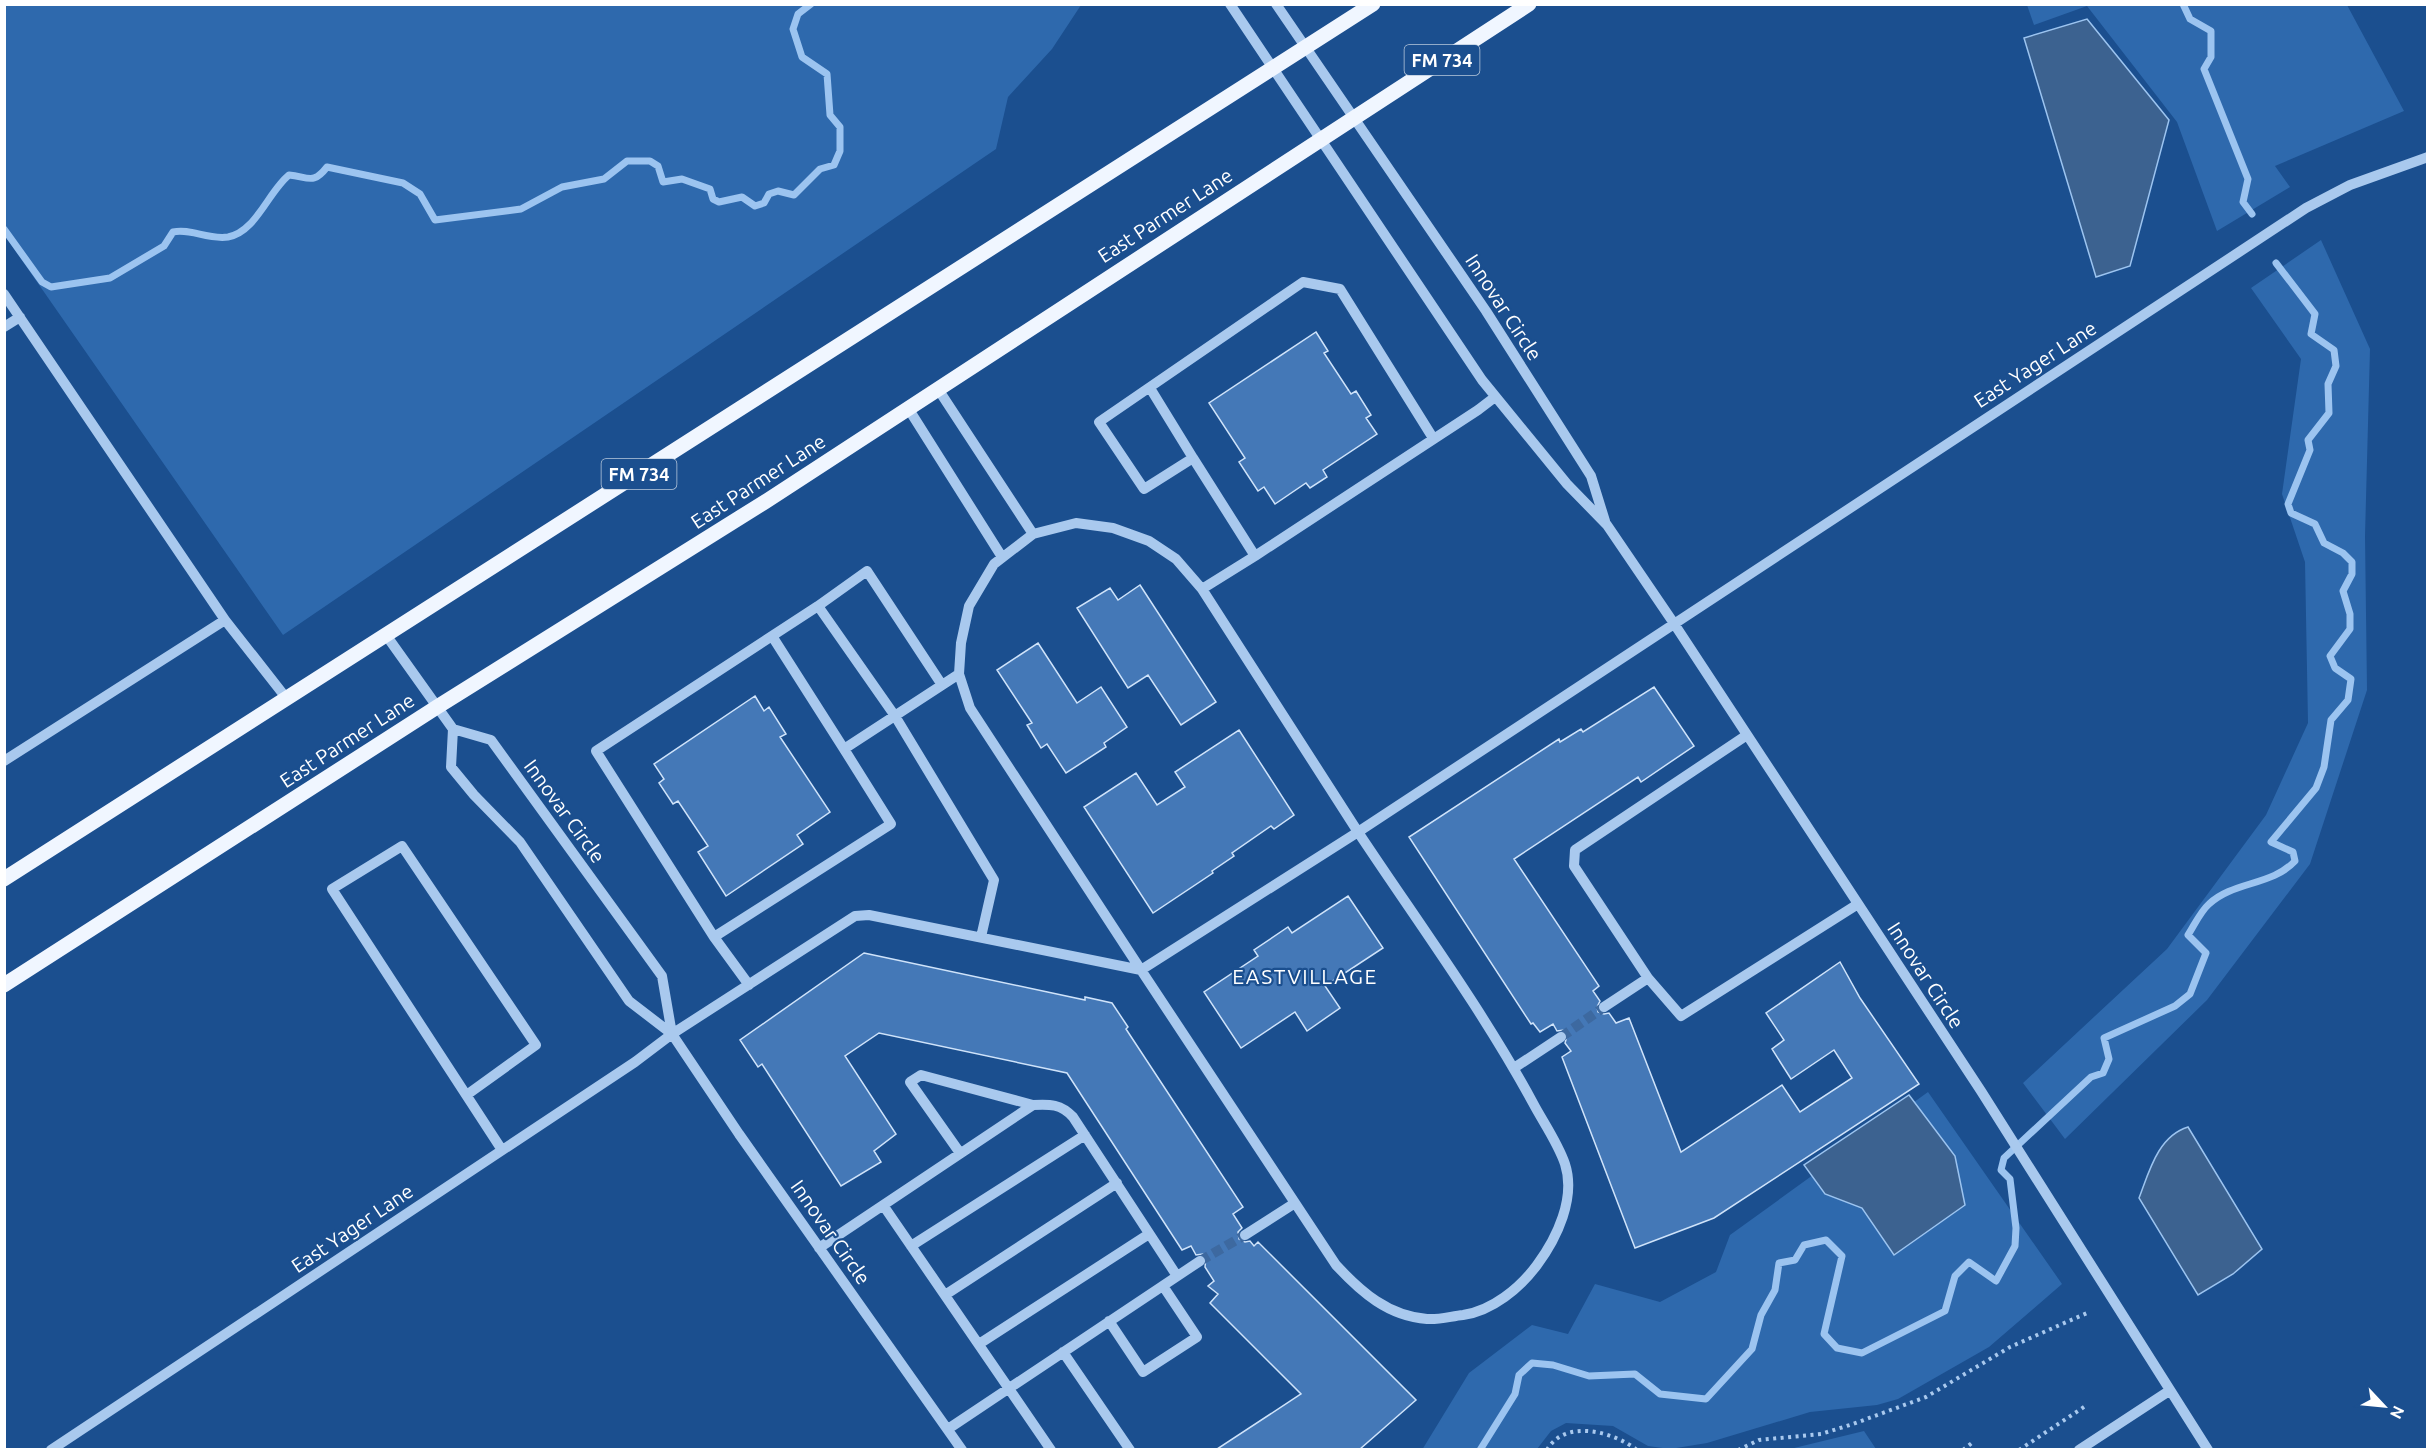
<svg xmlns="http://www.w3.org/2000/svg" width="2432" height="1454" viewBox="0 0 2432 1454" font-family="Ubuntu,sans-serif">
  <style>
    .green { fill: #2e69ad }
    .water { fill: #3c6290; stroke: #9cc4f0; stroke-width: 1.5 }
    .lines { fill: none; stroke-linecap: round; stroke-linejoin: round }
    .stream { stroke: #9cc4f0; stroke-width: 7 }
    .building { fill: #4478b7; stroke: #cfe3fa; stroke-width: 1.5 }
    .minor-tunnel { stroke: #3d69a0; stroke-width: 10; stroke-dasharray: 10 5; stroke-linecap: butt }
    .path { stroke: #a9c9ee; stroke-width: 4; stroke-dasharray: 3 4.5; stroke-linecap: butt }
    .minor { stroke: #a9c9ee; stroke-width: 10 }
    .major { stroke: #f0f6ff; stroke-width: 15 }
    .labels { text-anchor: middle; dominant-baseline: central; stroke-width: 4.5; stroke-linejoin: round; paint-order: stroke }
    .shield { fill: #1b4f8f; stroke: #bbcadd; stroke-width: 1.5 }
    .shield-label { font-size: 18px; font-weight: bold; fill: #fff }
    .street-label { font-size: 20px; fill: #fff; stroke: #1b4f8f }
    .neighbourhood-label { font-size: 21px; letter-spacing: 1.5px; fill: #fff; stroke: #1b4f8f }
  </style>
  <rect width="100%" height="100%" fill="#1b4f8f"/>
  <!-- green -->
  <path class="green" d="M 4,5 L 5,4 L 1081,5 L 1052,49 L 1008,97 L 996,149 L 283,635 L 5,236 Z
    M 2027,5 L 2347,5 L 2404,111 L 2275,166 L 2290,187 L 2217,231 L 2177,122 L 2087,6 L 2034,25 Z
    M 2321,240 L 2370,349 L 2365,536 L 2367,690 L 2310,864 L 2207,1000 L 2065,1139 L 2023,1083 L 2167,949 L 2266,815 L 2308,723 L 2305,562 L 2282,494 L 2301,359 L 2251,288 Z
    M 1928,1092 L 2062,1284 L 1989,1347 L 1898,1399 L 1877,1405 L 1810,1412 L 1707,1443 L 1670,1449 L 1648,1446 L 1613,1426 L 1566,1423 L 1551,1431 L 1537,1449 L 1422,1450 L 1469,1373 L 1532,1325 L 1568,1334 L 1595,1284 L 1660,1302 L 1716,1272 L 1730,1235 Z
    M 1864,1431 L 1876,1449 L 1790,1449 Z"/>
  <!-- water -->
  <path class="water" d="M 2087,19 L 2169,120 L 2130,266 L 2096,277 L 2024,38 Z
    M 1909,1095 L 1955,1156 L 1965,1205 L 1894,1255 L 1862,1208 L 1825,1194 L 1804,1165 Z
    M 2188,1127 L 2262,1249 L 2233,1274 L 2198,1295 L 2139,1198 C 2149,1172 2158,1136 2188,1127 Z"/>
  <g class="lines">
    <!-- stream -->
    <path class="stream" d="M 2183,4 L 2190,19 L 2211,31 L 2211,57 L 2204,69 L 2248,179 L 2243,202 L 2252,214
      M 4,229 L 42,282 L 51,287 L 110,278 L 164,246 L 173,232 C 191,228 207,240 228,237 C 256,232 268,192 289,175 C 309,177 313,185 327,167 L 403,183 L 420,194 L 435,220 L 521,209 L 562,187 L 604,179 L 627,161 L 650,161 L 658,166 L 663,182 L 682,179 L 710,189 L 713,199 L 719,202 L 742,197 L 755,206 L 764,203 L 769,194 L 778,191 L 794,195 L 820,169 L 834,165 L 840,151 L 840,127 L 830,115 L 827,74 L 802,57 L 793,29 L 798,14 L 811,4
      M 1480,1450 L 1515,1394 L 1519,1375 L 1532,1363 L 1553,1365 L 1589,1376 L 1635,1374 L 1660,1394 L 1706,1399 L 1752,1349 L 1761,1315 L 1775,1290 L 1779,1263 L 1795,1260 L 1804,1245 L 1826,1240 L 1842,1256 L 1824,1334 L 1837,1348 L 1862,1353 L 1945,1311 L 1955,1276 L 1969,1262 L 1996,1281 L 2015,1246 L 2016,1228 L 2010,1179 L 2001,1170 L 2004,1158 L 2091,1077 L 2103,1073 L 2109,1059 L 2104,1038 L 2175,1006 L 2190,994 L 2206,953 L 2188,935 C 2194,926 2200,912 2209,904 C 2233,881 2272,886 2295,861 L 2293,852 L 2271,842 L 2316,788 L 2324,767 L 2331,720 L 2348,700 L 2351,679 L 2335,668 L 2330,656 L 2350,629 L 2350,614 L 2343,591 L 2352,574 L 2352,562 L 2343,553 L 2324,543 L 2315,524 L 2291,513 L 2288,504 L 2310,450 L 2308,440 L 2329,413 L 2328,384 L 2336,366 L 2334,350 L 2311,334 L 2315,314 L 2276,263"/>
  </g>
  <!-- building -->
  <path class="building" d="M 1316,332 L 1328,351 L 1324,353 L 1351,394 L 1356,391 L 1371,415 L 1366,418 L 1377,434 L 1323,470 L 1327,477 L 1310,488 L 1306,483 L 1275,504 L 1264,487 L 1258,491 L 1239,462 L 1245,458 L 1209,403 Z
    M 1140,585 L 1216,702 L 1181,725 L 1148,675 L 1128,688 L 1077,608 L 1110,588 L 1118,600 Z
    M 1038,643 L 1077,703 L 1101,687 L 1127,727 L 1104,743 L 1106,747 L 1066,773 L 1047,744 L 1041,748 L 1027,725 L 1032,723 L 997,670 Z
    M 1654,687 L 1694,746 L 1641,782 L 1638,777 L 1514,859 L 1599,986 L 1593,991 L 1600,1001 L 1597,1007 L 1598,1012 L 1604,1014 L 1609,1013 L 1616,1023 L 1629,1018 L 1681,1152 L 1782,1085 L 1800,1112 L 1852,1078 L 1834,1050 L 1791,1079 L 1772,1049 L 1784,1040 L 1766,1013 L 1840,962 L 1860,998 L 1919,1084 L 1714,1218 L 1635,1248 L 1562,1057 L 1571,1051 L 1565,1043 L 1568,1033 L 1564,1030 L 1557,1031 L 1553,1024 L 1540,1032 L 1533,1023 L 1531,1024 L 1409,837 L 1559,739 L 1560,742 L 1581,729 L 1583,732 Z
    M 755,696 L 764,711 L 769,707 L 786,734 L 780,737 L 830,812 L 797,835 L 803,844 L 726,896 L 698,852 L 708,846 L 678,801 L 673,804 L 659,783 L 664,779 L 654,764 Z
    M 1239,730 L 1294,815 L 1274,829 L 1271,826 L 1232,853 L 1234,856 L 1212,871 L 1213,873 L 1153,913 L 1084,807 L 1136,773 L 1157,805 L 1185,787 L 1175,772 Z
    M 1348,896 L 1383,948 L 1325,986 L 1340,1008 L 1307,1031 L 1295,1012 L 1241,1048 L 1204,992 L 1258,956 L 1254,950 L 1288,927 L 1292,933 Z
    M 864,953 L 1085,1000 L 1085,997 L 1112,1003 L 1128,1027 L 1126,1029 L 1243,1207 L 1233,1214 L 1242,1228 L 1238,1232 L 1239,1239 L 1245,1242 L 1250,1241 L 1254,1246 L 1258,1242 L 1416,1400 L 1360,1449 L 1217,1449 L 1301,1394 L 1210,1303 L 1218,1294 L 1208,1286 L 1214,1281 L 1205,1267 L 1206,1257 L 1203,1254 L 1196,1255 L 1191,1246 L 1182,1250 L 1067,1073 L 879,1033 L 845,1056 L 896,1134 L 874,1151 L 881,1162 L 841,1186 L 762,1064 L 758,1067 L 740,1040 Z"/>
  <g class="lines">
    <!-- minor-tunnel -->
    <path class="minor-tunnel" d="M 1561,1037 L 1604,1007
      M 1200,1261 L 1245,1235"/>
    <!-- path -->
    <path class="path" d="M 1547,1450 C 1565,1418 1614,1432 1637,1450
      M 1738,1450 L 1759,1440 L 1821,1434 L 1853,1424 L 1926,1397 L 2010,1347 L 2087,1313
      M 1963,1450 L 1973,1442
      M 2019,1450 L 2087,1405"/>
    <!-- minor -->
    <path class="minor" d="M 1230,4 L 1482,380 L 1567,484 L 1607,525 L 1673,622 L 1981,1091 L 2208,1450
      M 1276,4 L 1486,311 L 1591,476 L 1605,521
      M 4,294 L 225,620 L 4,761
      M 4,327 L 20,317
      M 1150,388 L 1193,458
      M 938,389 L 1033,534
      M 908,408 L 1002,557
      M 1433,438 L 1340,289 L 1303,282 L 1099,422 L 1144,489 L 1193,458 L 1255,556 L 1478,410 L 1495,397
      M 1202,589 L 1176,559 L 1149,541 L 1113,528 L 1076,523 L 1033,534 L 994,564 L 969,606 L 961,643 L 959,674 L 970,708 L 1141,970 L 1358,832 L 1202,589 L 1255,556
      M 818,606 L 867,571 L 942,685
      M 225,620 L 287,699
      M 386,635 L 453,729 L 451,767 L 474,795 L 520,842 L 629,1001 L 672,1034 L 739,1134 L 962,1450
      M 772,636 L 844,749
      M 453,729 L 491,740 L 662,976 L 672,1034
      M 1747,735 L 1575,850 L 1574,866 L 1648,978 L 1681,1016 L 1858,904
      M 714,937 L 596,751 L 818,606 L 895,716 L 994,880 L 981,937
      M 749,985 L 714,937 L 891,824 L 844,749 L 959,674
      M 1604,1007 L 1648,978
      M 1514,1068 L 1561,1037
      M 468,1094 L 536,1045 L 402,846 L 332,889 L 502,1150
      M 960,1153 L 910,1082 L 921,1075 L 1033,1105
      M 883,1205 L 1051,1450
      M 1245,1235 L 1295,1203
      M 911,1246 L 1085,1135
      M 819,1248 L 1033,1105 C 1050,1104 1061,1104 1073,1117 L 1177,1276
      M 945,1295 L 1117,1183
      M 1109,1321 L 1143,1372 L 1197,1337 L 1163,1286
      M 979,1344 L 1149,1234
      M 1063,1352 L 1130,1450
      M 948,1429 L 1200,1261
      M 51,1450 L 635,1062 L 672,1034 L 855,916 L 869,915 L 1141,970 L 1336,1265 C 1361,1292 1388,1316 1427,1319 C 1439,1320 1452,1316 1463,1315 C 1492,1311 1520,1288 1537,1265 C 1557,1238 1576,1198 1565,1164 C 1558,1143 1543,1122 1533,1103 C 1482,1009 1417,921 1358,832 L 2306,208 L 2350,185 L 2428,157
      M 2079,1450 L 2169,1391"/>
    <!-- major -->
    <path class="major" d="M 4,879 L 1373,4
      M 4,985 L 437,707 L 768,500 L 1529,4"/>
  </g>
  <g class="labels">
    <!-- shield labels -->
    <g class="shield">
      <rect x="1404.5" y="45" width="75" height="30" rx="4.5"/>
      <rect x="601.5" y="459" width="75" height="30" rx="4.5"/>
    </g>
    <g class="shield-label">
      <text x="1442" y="60">FM 734</text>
      <text x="639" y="474">FM 734</text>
    </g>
    <!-- street labels -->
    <g class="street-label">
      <text transform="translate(1165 215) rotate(-33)">East Parmer Lane</text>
      <text transform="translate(1504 307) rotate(57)">Innovar Circle</text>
      <text transform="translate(2035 364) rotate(-33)">East Yager Lane</text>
      <text transform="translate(758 481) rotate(-33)">East Parmer Lane</text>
      <text transform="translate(347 740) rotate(-33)">East Parmer Lane</text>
      <text transform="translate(565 811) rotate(54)">Innovar Circle</text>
      <text transform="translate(1926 975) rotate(57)">Innovar Circle</text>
      <text transform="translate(352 1228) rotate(-34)">East Yager Lane</text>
      <text transform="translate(831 1232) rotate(55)">Innovar Circle</text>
    </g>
    <!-- neighbourhood labels -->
    <g class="neighbourhood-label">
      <text x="1305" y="976">EASTVILLAGE</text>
    </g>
  </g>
  <!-- border -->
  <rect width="2432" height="1454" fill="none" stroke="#ffffff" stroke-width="12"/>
  <!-- north arrow -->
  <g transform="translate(2384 1406) rotate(116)" stroke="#1b4f8f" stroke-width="4.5" paint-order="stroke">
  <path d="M0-4.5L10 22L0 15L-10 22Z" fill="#ffffff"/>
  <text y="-9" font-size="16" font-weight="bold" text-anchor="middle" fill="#ffffff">N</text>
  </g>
</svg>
